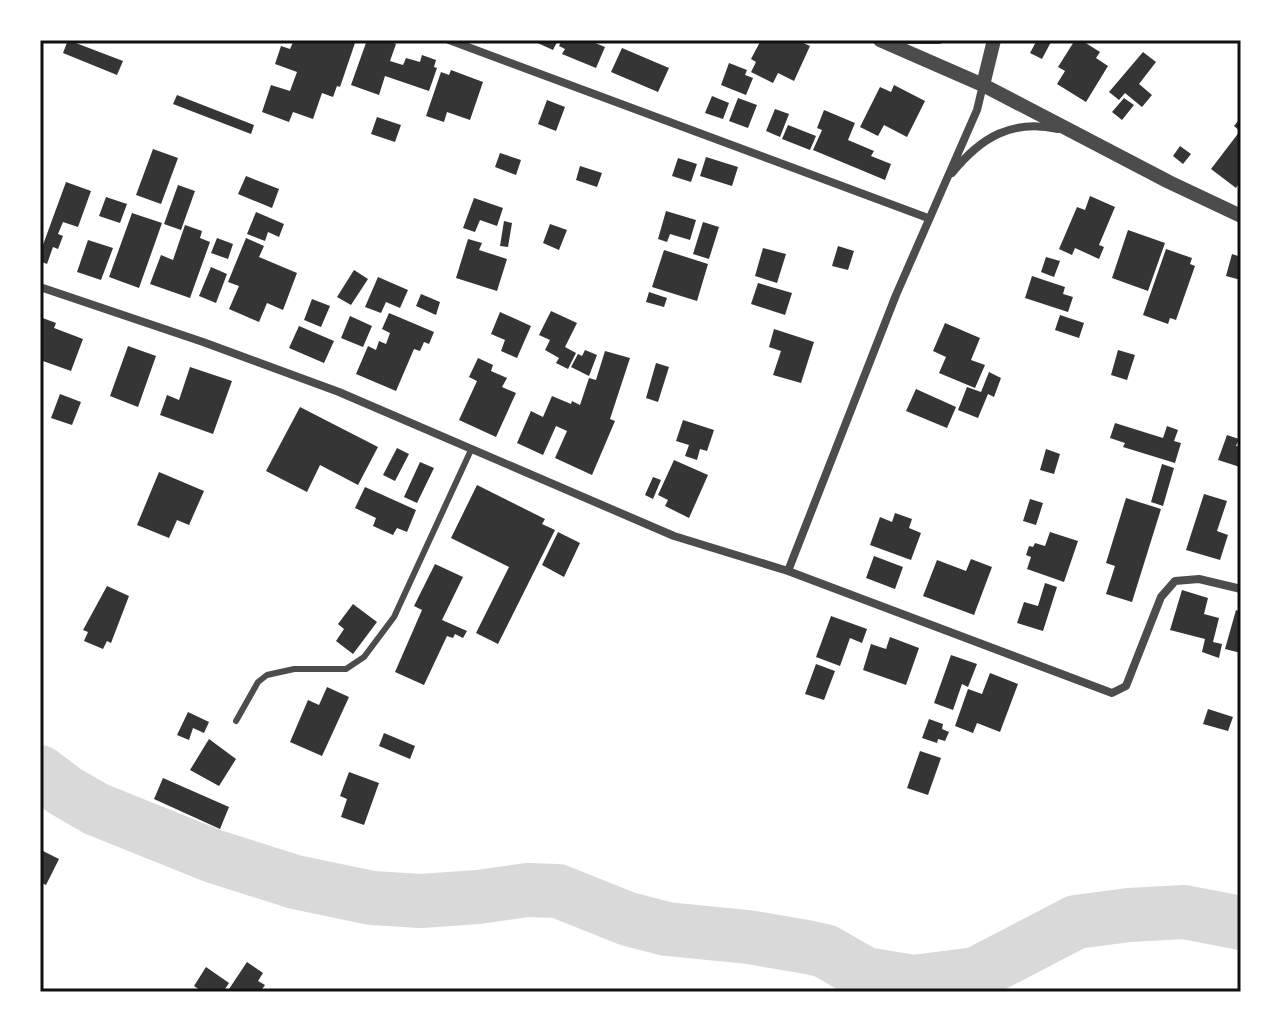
<svg xmlns="http://www.w3.org/2000/svg" width="1281" height="1032" viewBox="0 0 1281 1032" font-family="'Nunito Sans',sans-serif">
  <style>
    .lines { fill: none; stroke-linecap: round; stroke-linejoin: round }
    .river { stroke: #d9d9d9; stroke-width: 54 }
    .building { fill: #353535 }
    .service { stroke: #4c4c4c; stroke-width: 6 }
    .minor { stroke: #4c4c4c; stroke-width: 8 }
    .tertiary { stroke: #4c4c4c; stroke-width: 14 }
    .neatline { fill: none; stroke: #111; stroke-width: 3 }
  </style>
  <rect width="100%" height="100%" fill="#fff"/>
  <g class="lines">
    <!-- river -->
    <path class="river" d="M 40,772 L 65,791 L 96,809 L 213,856 L 295,882 L 372,898 L 421,901 L 478,897 L 527,890 L 558,891 L 628,919 L 667,929 L 748,937 L 807,947 L 825,951 L 865,974 L 913,982 L 976,974 L 1076,922 L 1129,915 L 1184,912 L 1241,923"/>
  </g>
  <!-- building -->
  <path class="building" d="M 68,40 L 123,61 L 117,75 L 63,53 Z
    M 294,40 L 356,40 L 340,87 L 337,86 L 333,97 L 322,93 L 313,119 L 293,112 L 289,122 L 262,112 L 271,85 L 290,91 L 297,72 L 275,64 L 281,46 L 290,49 Z
    M 367,40 L 386,40 L 396,44 L 390,61 L 403,65 L 406,58 L 420,62 L 422,55 L 436,60 L 434,67 L 437,68 L 429,91 L 385,76 L 379,95 L 351,85 Z
    M 531,40 L 558,40 L 553,50 Z
    M 562,40 L 588,40 L 605,47 L 596,68 L 562,54 L 565,49 L 559,46 Z
    M 761,40 L 777,43 L 779,40 L 797,40 L 810,46 L 794,81 L 778,73 L 773,83 L 751,72 L 756,62 L 751,59 Z
    M 1037,40 L 1052,40 L 1042,59 L 1030,53 Z
    M 1075,40 L 1081,40 L 1100,52 L 1096,58 L 1108,66 L 1086,102 L 1057,84 L 1065,71 L 1058,67 Z
    M 622,48 L 669,68 L 658,92 L 611,72 Z
    M 1143,52 L 1156,62 L 1139,84 L 1152,95 L 1142,107 L 1125,93 L 1119,100 L 1109,92 Z
    M 729,63 L 747,70 L 745,75 L 753,78 L 746,95 L 721,85 Z
    M 451,70 L 483,82 L 470,120 L 447,112 L 444,122 L 426,116 L 441,72 L 449,75 Z
    M 894,85 L 925,101 L 907,137 L 884,125 L 878,136 L 860,127 L 880,87 L 891,92 Z
    M 177,95 L 254,125 L 251,134 L 173,104 Z
    M 712,96 L 729,103 L 723,119 L 705,113 Z
    M 738,98 L 757,105 L 748,128 L 729,121 Z
    M 1124,98 L 1134,105 L 1122,120 L 1112,112 Z
    M 547,100 L 565,107 L 556,131 L 538,124 Z
    M 775,109 L 789,114 L 780,137 L 766,131 Z
    M 824,110 L 855,123 L 848,140 L 874,151 L 871,156 L 891,164 L 885,180 L 813,150 L 822,130 L 817,128 Z
    M 377,117 L 401,125 L 395,142 L 371,134 Z
    M 1241,117 L 1241,180 L 1236,188 L 1211,169 L 1240,131 L 1234,126 Z
    M 788,125 L 816,136 L 810,150 L 782,139 Z
    M 1180,146 L 1191,154 L 1183,164 L 1173,156 Z
    M 153,149 L 178,158 L 161,204 L 136,195 Z
    M 500,153 L 521,160 L 516,175 L 495,167 Z
    M 706,157 L 738,167 L 732,186 L 700,176 Z
    M 678,158 L 697,164 L 691,182 L 672,176 Z
    M 580,166 L 602,173 L 597,187 L 576,180 Z
    M 246,176 L 279,189 L 272,208 L 238,194 Z
    M 66,182 L 91,191 L 78,227 L 63,222 L 58,234 L 63,236 L 58,249 L 53,247 L 47,264 L 40,261 L 40,253 Z
    M 178,185 L 195,191 L 181,230 L 164,224 Z
    M 1090,196 L 1115,207 L 1099,245 L 1104,247 L 1099,259 L 1075,248 L 1072,255 L 1059,249 L 1077,207 L 1085,210 Z
    M 106,197 L 127,204 L 120,223 L 99,216 Z
    M 474,198 L 503,208 L 497,226 L 480,220 L 475,232 L 463,228 Z
    M 666,211 L 696,220 L 690,240 L 670,234 L 667,242 L 658,239 Z
    M 256,212 L 284,224 L 279,237 L 268,232 L 265,241 L 247,234 Z
    M 132,213 L 162,223 L 139,288 L 109,277 Z
    M 504,221 L 512,223 L 508,247 L 500,246 Z
    M 703,222 L 719,227 L 709,259 L 693,254 Z
    M 550,224 L 567,230 L 559,250 L 543,243 Z
    M 185,225 L 202,231 L 200,238 L 210,242 L 190,298 L 150,284 L 161,255 L 173,260 Z
    M 1128,230 L 1165,243 L 1148,291 L 1112,278 Z
    M 217,238 L 233,244 L 228,259 L 211,253 Z
    M 246,238 L 264,246 L 259,257 L 297,273 L 283,310 L 267,303 L 259,322 L 229,309 L 239,286 L 228,282 Z
    M 468,239 L 482,243 L 479,250 L 507,259 L 497,291 L 456,278 Z
    M 88,240 L 113,248 L 101,280 L 77,272 Z
    M 838,246 L 854,251 L 848,270 L 832,266 Z
    M 763,248 L 786,254 L 777,283 L 755,276 Z
    M 1166,249 L 1192,258 L 1190,264 L 1195,266 L 1176,320 L 1170,318 L 1168,324 L 1143,315 Z
    M 664,250 L 708,264 L 697,301 L 652,287 Z
    M 1232,254 L 1241,257 L 1241,280 L 1226,276 Z
    M 1046,257 L 1060,261 L 1054,277 L 1041,272 Z
    M 211,267 L 227,274 L 216,303 L 199,296 Z
    M 354,270 L 368,279 L 351,305 L 337,297 Z
    M 1032,276 L 1065,287 L 1063,294 L 1073,297 L 1068,312 L 1025,298 Z
    M 378,277 L 408,290 L 400,308 L 386,302 L 381,313 L 365,307 Z
    M 758,283 L 792,293 L 785,315 L 751,304 Z
    M 649,292 L 667,298 L 664,307 L 646,302 Z
    M 421,294 L 440,302 L 436,315 L 416,306 Z
    M 312,299 L 330,306 L 321,327 L 304,320 Z
    M 551,311 L 577,323 L 565,347 L 576,353 L 568,369 L 556,363 L 559,358 L 545,350 L 550,340 L 539,335 Z
    M 500,312 L 531,326 L 517,358 L 501,351 L 505,340 L 491,334 Z
    M 389,313 L 434,332 L 429,344 L 424,342 L 420,351 L 414,349 L 396,391 L 356,374 L 368,346 L 376,350 L 379,341 L 386,344 L 390,333 L 382,329 Z
    M 1060,315 L 1084,323 L 1079,338 L 1055,330 Z
    M 350,316 L 372,326 L 363,347 L 341,338 Z
    M 40,317 L 56,323 L 54,328 L 83,339 L 71,371 L 40,360 Z
    M 945,323 L 980,338 L 971,360 L 985,365 L 975,388 L 939,373 L 946,357 L 933,351 Z
    M 299,326 L 334,341 L 324,363 L 289,348 Z
    M 774,329 L 814,342 L 801,383 L 773,375 L 781,351 L 769,347 Z
    M 128,346 L 156,356 L 138,407 L 110,396 Z
    M 585,350 L 597,355 L 589,376 L 571,367 L 578,354 L 582,356 Z
    M 1118,350 L 1135,355 L 1127,380 L 1111,375 Z
    M 605,351 L 630,358 L 610,419 L 615,421 L 592,475 L 555,458 L 567,431 L 556,426 L 543,455 L 517,443 L 531,411 L 543,417 L 552,396 L 571,404 L 572,401 L 580,405 L 589,378 L 596,380 Z
    M 478,358 L 493,365 L 491,371 L 507,378 L 502,387 L 516,393 L 496,437 L 459,420 L 477,381 L 469,377 Z
    M 656,363 L 669,367 L 658,402 L 646,398 Z
    M 190,367 L 232,381 L 213,434 L 160,415 L 167,395 L 179,400 Z
    M 989,372 L 1001,378 L 994,397 L 988,394 L 978,418 L 958,410 L 967,387 L 981,392 Z
    M 916,389 L 956,407 L 947,428 L 906,411 Z
    M 60,394 L 81,402 L 72,425 L 51,418 Z
    M 300,407 L 378,447 L 358,485 L 320,465 L 307,492 L 266,471 Z
    M 683,420 L 714,430 L 707,451 L 700,449 L 697,460 L 685,456 L 689,445 L 676,441 Z
    M 1115,423 L 1163,438 L 1167,426 L 1178,430 L 1174,441 L 1181,443 L 1175,463 L 1123,447 L 1125,443 L 1110,438 Z
    M 1227,435 L 1239,439 L 1236,446 L 1241,447 L 1240,467 L 1218,460 Z
    M 397,448 L 409,454 L 395,481 L 383,475 Z
    M 1046,449 L 1060,454 L 1054,474 L 1040,470 Z
    M 674,460 L 708,475 L 689,518 L 665,506 L 668,500 L 658,495 Z
    M 420,462 L 434,468 L 417,503 L 404,497 Z
    M 1162,464 L 1174,468 L 1163,506 L 1151,502 Z
    M 159,472 L 204,491 L 189,525 L 177,520 L 169,538 L 137,525 Z
    M 653,477 L 661,480 L 653,499 L 645,495 Z
    M 477,485 L 545,519 L 542,524 L 555,530 L 498,644 L 476,633 L 509,567 L 451,538 Z
    M 365,487 L 416,510 L 407,532 L 397,528 L 393,535 L 373,526 L 376,518 L 355,508 Z
    M 1204,494 L 1227,501 L 1217,531 L 1228,535 L 1220,560 L 1186,550 Z
    M 1126,498 L 1161,509 L 1132,602 L 1106,594 L 1115,566 L 1106,563 Z
    M 1030,499 L 1043,503 L 1036,525 L 1023,521 Z
    M 895,513 L 912,519 L 909,528 L 921,533 L 911,560 L 870,545 L 880,517 L 892,522 Z
    M 558,532 L 580,543 L 564,577 L 542,565 Z
    M 1050,532 L 1078,541 L 1064,582 L 1027,569 L 1031,557 L 1026,555 L 1029,546 L 1033,547 L 1035,543 L 1045,546 Z
    M 874,556 L 903,567 L 895,589 L 866,578 Z
    M 971,559 L 992,567 L 974,615 L 923,596 L 937,560 L 966,571 Z
    M 435,564 L 463,577 L 442,620 L 467,631 L 463,638 L 455,634 L 453,638 L 447,636 L 424,685 L 395,672 L 422,610 L 414,606 Z
    M 1045,583 L 1057,587 L 1043,631 L 1017,623 L 1024,602 L 1038,606 Z
    M 107,586 L 129,596 L 111,643 L 107,641 L 103,649 L 84,641 L 88,632 L 83,630 Z
    M 1182,590 L 1208,598 L 1204,614 L 1219,618 L 1213,642 L 1222,644 L 1219,658 L 1202,652 L 1205,639 L 1170,630 Z
    M 353,604 L 377,622 L 353,654 L 336,641 L 344,629 L 338,624 Z
    M 1236,610 L 1241,612 L 1241,653 L 1225,649 Z
    M 831,616 L 867,629 L 862,643 L 850,638 L 840,666 L 816,657 Z
    M 890,637 L 919,648 L 906,685 L 863,670 L 871,644 L 886,649 Z
    M 951,655 L 977,664 L 968,687 L 962,684 L 953,710 L 934,703 Z
    M 816,664 L 835,671 L 824,700 L 805,694 Z
    M 990,673 L 1018,684 L 1000,732 L 977,723 L 973,733 L 955,726 L 968,689 L 982,694 Z
    M 327,687 L 349,697 L 322,756 L 290,742 L 308,700 L 319,705 Z
    M 1208,709 L 1233,717 L 1228,731 L 1203,724 Z
    M 188,712 L 209,722 L 204,733 L 193,728 L 189,740 L 177,735 Z
    M 929,719 L 943,724 L 942,729 L 949,732 L 945,741 L 938,739 L 937,743 L 922,738 Z
    M 384,733 L 415,746 L 410,759 L 379,746 Z
    M 209,739 L 236,759 L 219,786 L 190,770 Z
    M 920,751 L 941,758 L 928,795 L 907,788 Z
    M 349,772 L 379,783 L 364,825 L 341,817 L 347,799 L 340,796 Z
    M 163,778 L 229,807 L 220,829 L 154,799 Z
    M 43,851 L 59,859 L 46,885 L 40,882 L 40,857 Z
    M 247,962 L 263,973 L 258,981 L 265,985 L 260,992 L 227,992 Z
    M 206,967 L 229,983 L 223,992 L 203,992 L 194,986 Z"/>
  <g class="lines">
    <!-- service -->
    <path class="service" d="M 236,721 L 258,682 L 267,675 L 294,669 L 346,669 L 364,657 L 394,617 L 471,450"/>
    <!-- minor -->
    <path class="minor" d="M 449,40 L 928,218
      M 899,40 L 939,40
      M 952,173 C 981,137 1012,119 1058,129
      M 40,287 L 203,342 L 339,392 L 674,536 L 788,571 L 896,295 L 977,110 L 983,85
      M 788,571 L 1112,693 L 1126,686 L 1161,597 L 1175,581 L 1199,579 L 1241,589"/>
    <!-- tertiary -->
    <path class="tertiary" d="M 880,40 L 983,85 L 1169,182 L 1241,216
      M 983,85 L 994,40"/>
  </g>
  <!-- border -->
  <rect width="1281" height="1032" fill="none" stroke="#ffffff" stroke-width="84"/>
  <rect x="42" y="42" width="1197" height="948" class="neatline"/>
</svg>
